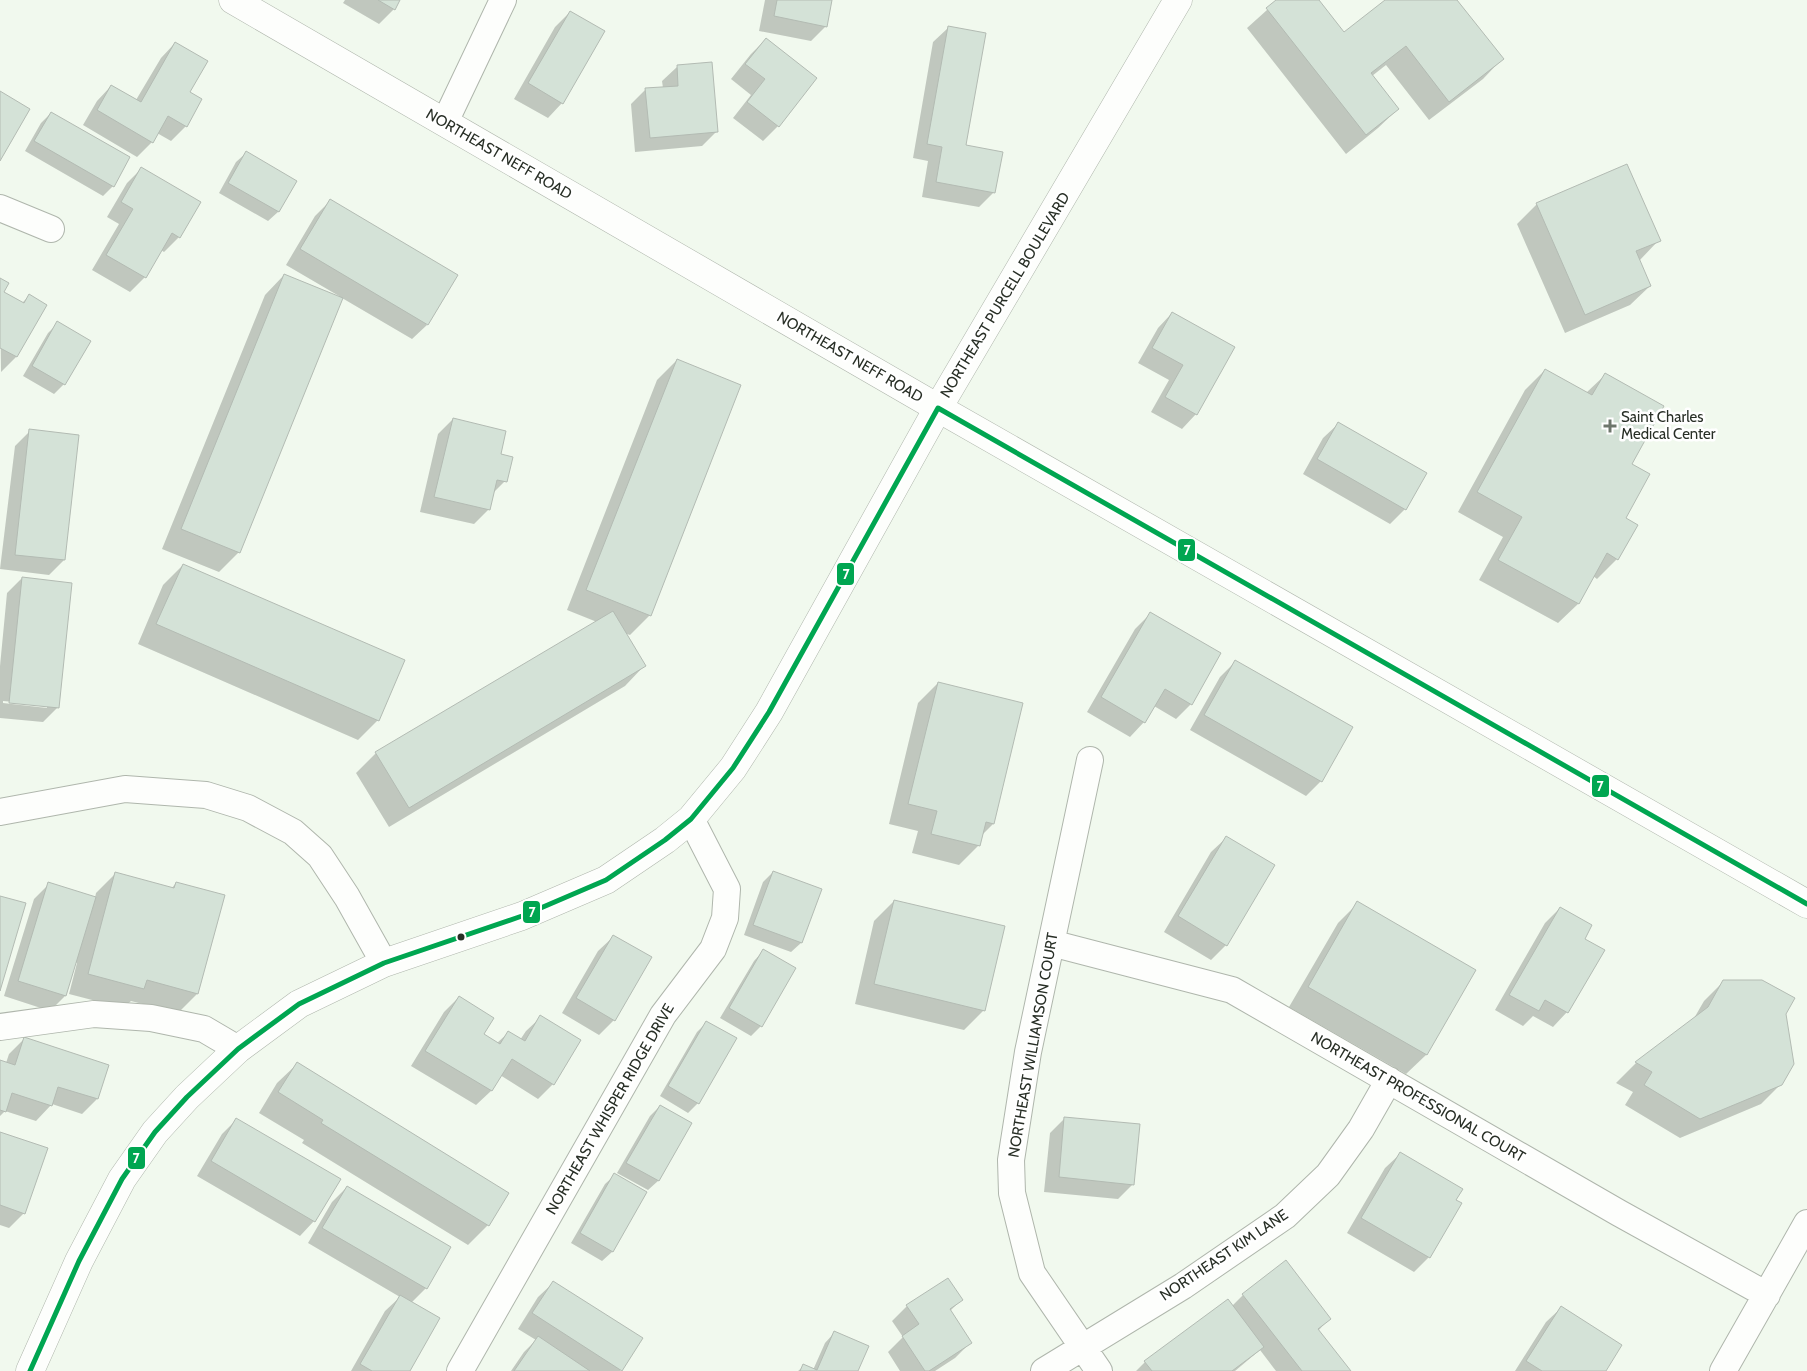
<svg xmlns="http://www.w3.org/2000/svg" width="1807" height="1371" viewBox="0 0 1807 1371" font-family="Cabin,sans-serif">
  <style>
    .shadow { fill: #0003; fill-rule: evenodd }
    .building { fill: #d4e2d7; stroke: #b3bbb3 }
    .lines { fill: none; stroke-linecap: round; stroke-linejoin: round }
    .minor-casing { stroke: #afb6ac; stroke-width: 28 }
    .tertiary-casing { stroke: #afb6ac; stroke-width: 29 }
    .secondary-casing { stroke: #afb6ac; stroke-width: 29 }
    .minor { stroke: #fdfefc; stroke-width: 26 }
    .tertiary { stroke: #fdfefc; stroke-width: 28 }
    .secondary { stroke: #fdfefc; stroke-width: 28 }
    .bus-1-casing { stroke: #fff; stroke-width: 9 }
    .bus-1 { stroke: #00a651; stroke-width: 5 }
    .poi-dot { fill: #6e766c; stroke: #fff; stroke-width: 2 }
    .bus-dot { fill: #282f26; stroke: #fff; stroke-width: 2 }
    .labels { text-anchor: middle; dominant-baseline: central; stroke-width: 5; stroke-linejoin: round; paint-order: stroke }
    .street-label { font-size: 15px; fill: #282f26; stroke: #fff }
    .poi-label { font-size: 15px; fill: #282f26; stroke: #fff; text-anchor: start }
    .line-badge { stroke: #fff; stroke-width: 2 }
    .badge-label { font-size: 14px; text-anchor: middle; font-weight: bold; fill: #fff }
  </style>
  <rect width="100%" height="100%" fill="#f1f9ee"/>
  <!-- shadow -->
  <path class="shadow" d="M 345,0 L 399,0 L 394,9 L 379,24 L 343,3 Z
    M 765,0 L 830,0 L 826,26 L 811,41 L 759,31 Z
    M 1278,0 L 1318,0 L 1344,34 L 1387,0 L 1456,0 L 1502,59 L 1483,79 L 1429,120 L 1386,65 L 1372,76 L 1398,109 L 1378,128 L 1346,154 L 1247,28 Z
    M 570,12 L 562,103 L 548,118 L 514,99 L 555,27 Z
    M 948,28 L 965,146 L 994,192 L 979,207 L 922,197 L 928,161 L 913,158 L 933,42 Z
    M 766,39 L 816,78 L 778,126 L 763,141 L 733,118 L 751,95 L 731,79 L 751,54 Z
    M 175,43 L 188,92 L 186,126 L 171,141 L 157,133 L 152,142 L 137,157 L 83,125 L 97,101 L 111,86 L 136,100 L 161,58 Z
    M 677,67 L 717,131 L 702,146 L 635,152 L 631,104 L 646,89 L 663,88 L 662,81 Z
    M 51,113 L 113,186 L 103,196 L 25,151 L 41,123 Z
    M 246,153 L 295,181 L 278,212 L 268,221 L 219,193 L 236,162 Z
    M 142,168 L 179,237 L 164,252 L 161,250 L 145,277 L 130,292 L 92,270 L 119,224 L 107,217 L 127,183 Z
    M 330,201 L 427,325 L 412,339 L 342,298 L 239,552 L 219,572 L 162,549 L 265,295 L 284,275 L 339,297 L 339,296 L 286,265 L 315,216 Z
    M 1537,204 L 1659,240 L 1639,261 L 1650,286 L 1630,305 L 1565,333 L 1517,224 Z
    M 0,279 L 3,292 L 22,303 L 29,296 L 45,305 L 16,357 L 1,372 Z
    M 1172,313 L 1196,414 L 1182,429 L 1151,412 L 1169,380 L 1138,363 L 1158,328 Z
    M 58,323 L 89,341 L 64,384 L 54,394 L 23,376 L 48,333 Z
    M 677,360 L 650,615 L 630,635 L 624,633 L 644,666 L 625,686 L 389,827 L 356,773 L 376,753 L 597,622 L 567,610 L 657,380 Z
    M 1545,370 L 1586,393 L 1605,375 L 1630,464 L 1624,519 L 1617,559 L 1597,579 L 1593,576 L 1578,604 L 1558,623 L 1479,580 L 1503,537 L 1458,512 L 1525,390 Z
    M 453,419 L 499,455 L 505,481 L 492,494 L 489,509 L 474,524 L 420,512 L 438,434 Z
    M 1338,424 L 1425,474 L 1405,509 L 1390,524 L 1303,474 L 1323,438 Z
    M 30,431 L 64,560 L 49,575 L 0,569 L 15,446 Z
    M 183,565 L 378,720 L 358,740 L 138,644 L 163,585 Z
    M 22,578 L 58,707 L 43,722 L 0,718 L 0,666 L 7,593 ZM 3,701 L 47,705 L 47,708 L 3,703 Z
    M 1150,614 L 1191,704 L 1176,719 L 1154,706 L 1144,722 L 1130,737 L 1087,712 L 1135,629 Z
    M 1235,662 L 1321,781 L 1306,796 L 1190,730 L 1220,677 Z
    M 938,683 L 993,824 L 982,835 L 979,845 L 959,865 L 912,853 L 918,831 L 889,824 L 918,703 Z
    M 1226,838 L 1226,945 L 1211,960 L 1164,932 L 1211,852 Z
    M 773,872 L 820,890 L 801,943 L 791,952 L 744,935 L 763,882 Z
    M 115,874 L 171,889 L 176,883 L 197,994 L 178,1013 L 131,1001 L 123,1008 L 69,994 L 77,963 L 75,962 L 65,996 L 50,1011 L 4,996 L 34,899 L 49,884 L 95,898 L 96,893 Z
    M 894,901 L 984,1010 L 964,1030 L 855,1004 L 874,921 Z
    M 1358,903 L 1475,970 L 1426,1055 L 1406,1074 L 1289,1007 L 1338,923 Z
    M 1560,908 L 1583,939 L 1567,1012 L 1553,1027 L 1533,1016 L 1523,1026 L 1495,1010 L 1545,923 Z
    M 613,937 L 614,1020 L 599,1035 L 562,1013 L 598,951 Z
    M 763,951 L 794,969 L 761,1026 L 751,1036 L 720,1018 L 754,961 Z
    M 1724,981 L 1784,1014 L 1781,1084 L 1761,1104 L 1680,1138 L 1625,1105 L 1633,1092 L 1616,1083 L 1636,1063 L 1693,1020 L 1704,1001 Z
    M 459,997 L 482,1034 L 497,1043 L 508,1033 L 520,1040 L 526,1031 L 541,1017 L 553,1084 L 538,1099 L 500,1075 L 491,1091 L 476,1105 L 411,1066 L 444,1012 Z
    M 707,1022 L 698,1103 L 688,1113 L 660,1096 L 697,1032 Z
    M 24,1039 L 107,1066 L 97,1099 L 82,1114 L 52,1104 L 36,1121 L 5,1111 L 0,1116 L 0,1061 L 6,1063 L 9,1054 Z
    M 297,1064 L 488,1225 L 468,1245 L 302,1143 L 304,1140 L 259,1113 L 277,1083 Z
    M 660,1106 L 690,1124 L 658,1181 L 648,1190 L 617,1173 L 650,1116 Z
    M 1065,1118 L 1133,1184 L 1118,1199 L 1044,1192 L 1050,1133 Z
    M 237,1119 L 314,1221 L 300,1236 L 197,1176 L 222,1134 Z
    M 0,1133 L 24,1213 L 9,1228 L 0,1225 Z
    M 1400,1154 L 1460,1204 L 1429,1257 L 1414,1272 L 1347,1233 L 1385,1168 Z
    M 615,1175 L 646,1193 L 612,1252 L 602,1261 L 571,1243 L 605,1184 Z
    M 347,1187 L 450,1247 L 426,1288 L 411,1303 L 408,1371 L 351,1371 L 385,1311 L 400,1297 L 308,1243 L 332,1202 Z
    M 553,1283 L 641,1339 L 620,1371 L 511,1371 L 524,1352 L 536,1340 L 518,1329 L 538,1297 Z
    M 1243,1295 L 1329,1319 L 1318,1331 L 1349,1371 L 1276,1371 L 1260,1350 L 1235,1371 L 1136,1371 L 1145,1362 L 1232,1306 Z
    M 961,1300 L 950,1311 L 970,1343 L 955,1358 L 935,1371 L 900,1371 L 888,1352 L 903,1337 L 892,1321 L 907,1306 Z
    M 1561,1308 L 1604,1371 L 1515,1371 L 1546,1322 Z
    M 834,1333 L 856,1371 L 798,1371 L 804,1366 L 813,1370 L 825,1343 Z"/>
  <!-- building -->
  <path class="building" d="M 378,0 L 400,0 L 395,10 Z
    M 777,0 L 832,0 L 827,27 L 774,16 Z
    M 1276,0 L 1319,0 L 1344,32 L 1385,0 L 1457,0 L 1504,59 L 1449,102 L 1406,46 L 1371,73 L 1399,109 L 1366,135 L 1266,8 Z
    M 570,11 L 605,31 L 563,104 L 528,83 Z
    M 948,26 L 986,33 L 966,145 L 1003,152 L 995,193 L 936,182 L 942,147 L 927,144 Z
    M 766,38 L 817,78 L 779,127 L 747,102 L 765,79 L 745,64 Z
    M 175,42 L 208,61 L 190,92 L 202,99 L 187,127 L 168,116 L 153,143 L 97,110 L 111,85 L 141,102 Z
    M 712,62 L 718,132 L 650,138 L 645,88 L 678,86 L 677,65 Z
    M 0,91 L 30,109 L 0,161 Z
    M 51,112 L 130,157 L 114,187 L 34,141 Z
    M 246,151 L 297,181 L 279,212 L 228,183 Z
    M 1627,164 L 1661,241 L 1636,251 L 1651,286 L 1585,315 L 1536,203 Z
    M 141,167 L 201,202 L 180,238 L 172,233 L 146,278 L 106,255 L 133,209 L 121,202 Z
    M 330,199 L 458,275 L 428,325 L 300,249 Z
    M 284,274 L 343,298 L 240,553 L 181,529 Z
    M 0,278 L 9,283 L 4,292 L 24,303 L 29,294 L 47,305 L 17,357 L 0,348 Z
    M 1172,312 L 1235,347 L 1197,415 L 1165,397 L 1183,365 L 1152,348 Z
    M 57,321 L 91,341 L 65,385 L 32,366 Z
    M 677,359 L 741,385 L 651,616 L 586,590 Z
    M 1545,369 L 1592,395 L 1605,373 L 1664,406 L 1632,464 L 1650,474 L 1626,518 L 1638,525 L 1618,560 L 1607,553 L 1579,604 L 1498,560 L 1522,517 L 1477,492 Z
    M 453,418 L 506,431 L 501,454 L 513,457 L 507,482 L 497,480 L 490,510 L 434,497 Z
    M 1338,422 L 1427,473 L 1406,510 L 1317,459 Z
    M 29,429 L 79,435 L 65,560 L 15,555 Z
    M 183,564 L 405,660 L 379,721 L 156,624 Z
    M 22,577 L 72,583 L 59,708 L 9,703 Z
    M 613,611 L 646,666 L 409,808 L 375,752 Z
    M 1150,612 L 1221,653 L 1192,705 L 1165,689 L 1145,723 L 1101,697 Z
    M 1235,660 L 1353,727 L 1322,782 L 1204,715 Z
    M 938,682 L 1023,703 L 994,824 L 986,822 L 980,846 L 931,834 L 937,811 L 908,804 Z
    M 1226,836 L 1275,865 L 1227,946 L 1178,916 Z
    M 773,871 L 822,889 L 802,943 L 753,925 Z
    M 115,872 L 174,888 L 176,882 L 225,895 L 198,994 L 147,980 L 144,989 L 88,974 Z
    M 48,882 L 96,897 L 66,996 L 18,981 Z
    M 0,896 L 26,903 L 0,991 Z
    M 894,900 L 1005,926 L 985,1011 L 874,984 Z
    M 1357,901 L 1476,970 L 1427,1055 L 1308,987 Z
    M 1560,907 L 1592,925 L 1585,939 L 1605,950 L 1568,1013 L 1545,1000 L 1539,1011 L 1509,995 Z
    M 613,935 L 652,957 L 615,1021 L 576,998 Z
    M 763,949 L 796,968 L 762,1027 L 729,1008 Z
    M 1723,980 L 1762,980 L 1795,998 L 1786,1014 L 1794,1064 L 1782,1085 L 1700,1119 L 1644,1085 L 1652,1072 L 1635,1062 L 1708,1007 Z
    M 459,996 L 494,1018 L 484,1034 L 500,1044 L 508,1031 L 525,1041 L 540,1015 L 581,1040 L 554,1085 L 512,1059 L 492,1091 L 425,1051 Z
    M 706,1021 L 737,1038 L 699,1104 L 668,1086 Z
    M 24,1037 L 109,1065 L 98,1099 L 58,1087 L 52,1106 L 12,1093 L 6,1112 L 0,1110 L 0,1060 L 15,1065 Z
    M 297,1062 L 509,1193 L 489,1226 L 321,1123 L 323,1120 L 278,1092 Z
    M 660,1105 L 692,1123 L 659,1181 L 626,1163 Z
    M 1064,1117 L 1140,1124 L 1134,1185 L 1059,1177 Z
    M 236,1118 L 341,1179 L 315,1222 L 211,1161 Z
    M 0,1132 L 48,1148 L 25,1214 L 0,1205 Z
    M 1400,1152 L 1463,1189 L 1456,1200 L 1462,1203 L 1430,1258 L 1361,1218 Z
    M 614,1173 L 647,1192 L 613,1252 L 580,1233 Z
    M 347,1186 L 451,1247 L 427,1289 L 322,1228 Z
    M 1286,1260 L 1331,1319 L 1318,1329 L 1351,1371 L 1302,1371 L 1242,1294 Z
    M 948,1278 L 963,1300 L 950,1309 L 972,1343 L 929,1371 L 925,1371 L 902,1336 L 919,1324 L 906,1305 Z
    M 553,1281 L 643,1338 L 622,1371 L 532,1313 Z
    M 400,1295 L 440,1318 L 410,1371 L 372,1371 L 360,1364 Z
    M 1228,1299 L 1264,1347 L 1232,1371 L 1152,1371 L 1144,1361 Z
    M 1561,1306 L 1622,1345 L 1606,1371 L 1542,1371 L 1526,1361 Z
    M 834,1331 L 869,1346 L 858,1371 L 800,1371 L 803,1364 L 817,1370 Z
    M 538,1336 L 590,1371 L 514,1371 Z"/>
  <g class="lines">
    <defs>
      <path id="minor" d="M 445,122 L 503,0
        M 0,208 L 51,229
        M 1090,760 L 1028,1052 L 1011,1160 L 1012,1193 L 1032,1273 L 1099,1371
        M 0,812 L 125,789 L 206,795 L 248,808 L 293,832 L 320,856 L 347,897 L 384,963
        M 1051,943 L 1232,990 L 1619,1213 L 1767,1295
        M 0,1027 L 94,1014 L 151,1018 L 204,1029 L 238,1049
        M 460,1371 L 663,1015 L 713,949 L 725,918 L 727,889 L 691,819
        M 1044,1371 L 1183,1286 L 1285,1216 L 1328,1175 L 1361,1129 L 1389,1080
        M 1723,1371 L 1807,1223"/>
      <path id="tertiary" d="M 30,1371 L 79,1261 L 122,1179 L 155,1132 L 187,1097 L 238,1049 L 299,1004 L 384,963 L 522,916 L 606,880 L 665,840 L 691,819 L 733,768 L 769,712 L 938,408 L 1178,0"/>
      <path id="secondary" d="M 233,0 L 938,408 L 1807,904"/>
    </defs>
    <!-- minor casing -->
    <use href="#minor" class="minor-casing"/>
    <!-- tertiary casing -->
    <use href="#tertiary" class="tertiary-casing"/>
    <!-- secondary casing -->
    <use href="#secondary" class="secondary-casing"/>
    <!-- minor -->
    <use href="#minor" class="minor"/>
    <!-- tertiary -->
    <use href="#tertiary" class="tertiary"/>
    <!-- secondary -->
    <use href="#secondary" class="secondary"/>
    <defs>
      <path id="bus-1" d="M 30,1371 L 79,1261 L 122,1179 L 155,1132 L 187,1097 L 238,1049 L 299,1004 L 384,963 L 522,916 L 606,880 L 665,840 L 691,819 L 733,768 L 769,712 L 938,408 L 1807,904"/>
    </defs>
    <!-- bus-1 casing -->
    <use href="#bus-1" class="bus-1-casing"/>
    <!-- bus-1 -->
    <use href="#bus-1" class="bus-1"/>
  </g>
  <!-- markers -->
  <path class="poi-dot" d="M1607.5 418.5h5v5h5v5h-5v5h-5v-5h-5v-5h5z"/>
  <circle class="bus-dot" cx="461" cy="937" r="4.5"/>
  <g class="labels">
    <!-- street labels -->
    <g class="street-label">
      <text transform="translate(499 154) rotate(30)">NORTHEAST NEFF ROAD</text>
      <text transform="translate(1005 295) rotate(-59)">NORTHEAST PURCELL BOULEVARD</text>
      <text transform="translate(850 357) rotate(30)">NORTHEAST NEFF ROAD</text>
      <text transform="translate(1033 1045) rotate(-80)">NORTHEAST WILLIAMSON COURT</text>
      <text transform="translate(1418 1097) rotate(30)">NORTHEAST PROFESSIONAL COURT</text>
      <text transform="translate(610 1109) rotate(-60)">NORTHEAST WHISPER RIDGE DRIVE</text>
      <text transform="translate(1224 1255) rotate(-34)">NORTHEAST KIM LANE</text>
    </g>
    <!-- poi labels -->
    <g class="poi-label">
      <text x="1621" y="417">Saint Charles<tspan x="1621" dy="17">Medical Center</tspan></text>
    </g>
  </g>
  <g class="line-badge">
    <rect x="1177" y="538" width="19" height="24" rx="5" fill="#00a651"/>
    <rect x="836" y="562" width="19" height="24" rx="5" fill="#00a651"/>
    <rect x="1591" y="774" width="19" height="24" rx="5" fill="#00a651"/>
    <rect x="522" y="900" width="19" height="24" rx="5" fill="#00a651"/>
    <rect x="127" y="1146" width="19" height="24" rx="5" fill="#00a651"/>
  </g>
  <g class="badge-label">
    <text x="1187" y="555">7</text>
    <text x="846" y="579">7</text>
    <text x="1600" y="791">7</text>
    <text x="532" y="917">7</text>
    <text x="136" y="1163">7</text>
  </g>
</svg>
